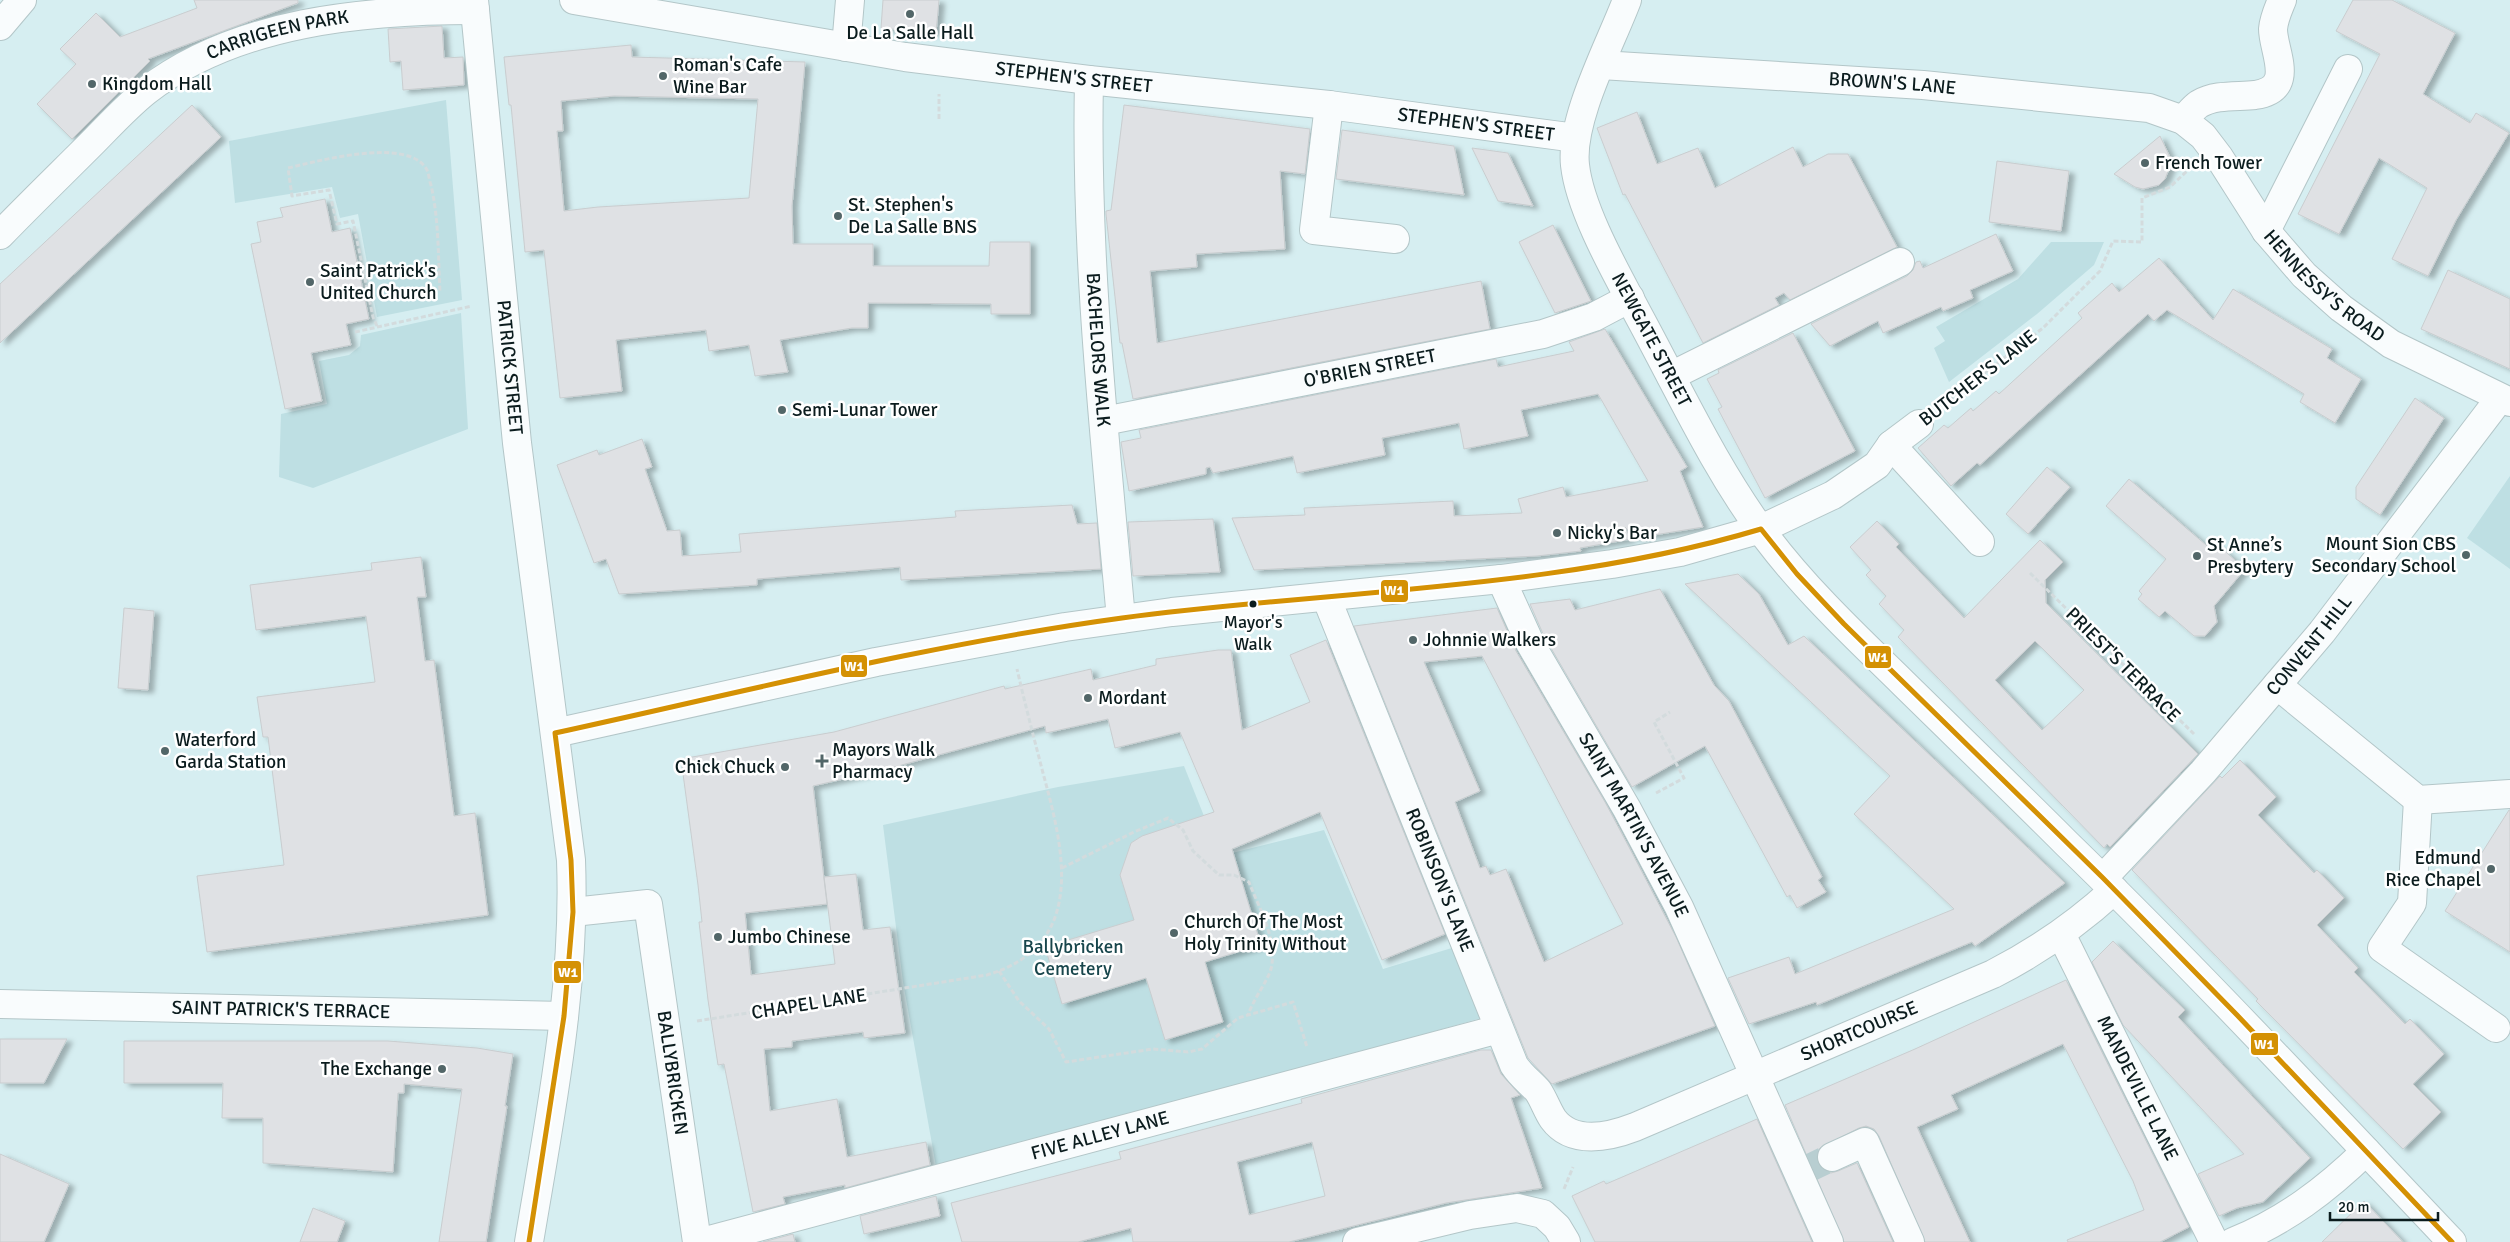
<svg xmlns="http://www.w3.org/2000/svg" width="2510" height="1242" viewBox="0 0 2510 1242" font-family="Signika,sans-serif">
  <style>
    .green { fill: #bedfe3 }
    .building { fill: #dfe1e4; stroke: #c9cdcf; fill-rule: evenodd; filter: url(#shadow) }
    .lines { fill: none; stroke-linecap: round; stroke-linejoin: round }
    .minor-tunnel { stroke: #b8ced1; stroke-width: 28; stroke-dasharray: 28 14; stroke-linecap: butt }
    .minor-casing { stroke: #b3c6c8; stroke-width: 30 }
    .path { stroke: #d3dbdd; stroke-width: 3; stroke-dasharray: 5 2.5; stroke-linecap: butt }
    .minor { stroke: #f9fcfd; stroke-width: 28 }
    .bus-1-casing { stroke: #fff; stroke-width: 9 }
    .bus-1 { stroke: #d49104; stroke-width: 5 }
    .poi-dot { fill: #526668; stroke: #fff; stroke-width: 2 }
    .bus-dot { fill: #0b1c1e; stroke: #fff; stroke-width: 2 }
    .labels { text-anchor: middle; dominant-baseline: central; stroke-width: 5; stroke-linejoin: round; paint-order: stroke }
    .bus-label { font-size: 18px; fill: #0b1c1e; stroke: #fff }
    .poi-label { font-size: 19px; fill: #0b1c1e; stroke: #fff; text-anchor: start }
    .street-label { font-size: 19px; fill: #0b1c1e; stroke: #fff }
    .park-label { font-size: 19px; fill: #18464c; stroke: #fff }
    .line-badge { stroke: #fff; stroke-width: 2 }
    .badge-label { font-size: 14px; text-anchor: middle; font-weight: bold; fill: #fff }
  </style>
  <defs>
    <filter id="shadow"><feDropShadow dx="5.5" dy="3" stdDeviation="2.5" flood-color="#0004"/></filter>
  </defs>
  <rect width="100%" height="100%" fill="#d6eef1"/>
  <!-- green -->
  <path class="green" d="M 446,100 L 462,300 L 377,317 L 358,214 L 340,218 L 332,187 L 235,203 L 229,141 Z
    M 2051,242 L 2104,242 L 2094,265 L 2037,314 L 1949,382 L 1934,348 L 1945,341 L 1936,327 L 2018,279 Z
    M 461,313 L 468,429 L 313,488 L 279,477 L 281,414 L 327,404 L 319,361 L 349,355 L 360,346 L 361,335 Z
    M 2510,476 L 2510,569 L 2467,538 Z
    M 1184,766 L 1220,856 L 1324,830 L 1383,969 L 1455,947 L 1485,1017 L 937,1172 L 903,982 L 883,825 L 1058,787 Z"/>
  <!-- building -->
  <path class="building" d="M 194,0 L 298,0 L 298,3 L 148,59 L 150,61 L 72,139 L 37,104 L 76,64 L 60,49 L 96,13 L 120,37 L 197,8 Z
    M 883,0 L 939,0 L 936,33 L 881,28 Z
    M 2353,0 L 2392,0 L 2455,33 L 2423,94 L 2470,123 L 2476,113 L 2509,133 L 2456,220 L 2428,276 L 2392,259 L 2427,188 L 2379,158 L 2339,234 L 2298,214 L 2380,54 L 2336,31 Z
    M 442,26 L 444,58 L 463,57 L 464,85 L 403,90 L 401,61 L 390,62 L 388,29 Z
    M 631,45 L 632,57 L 805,62 L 792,206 L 793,244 L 873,244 L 873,266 L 989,266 L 990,242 L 1030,242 L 1030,314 L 991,314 L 991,304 L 868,303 L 868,328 L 852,328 L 780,340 L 788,372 L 755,376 L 749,345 L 709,351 L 706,330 L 616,340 L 622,391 L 560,398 L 544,250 L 525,252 L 511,105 L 509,105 L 504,57 ZM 614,96 L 758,99 L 749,198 L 598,207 L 564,211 L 557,131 L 563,131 L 561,101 Z
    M 192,105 L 221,137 L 0,343 L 0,284 Z
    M 1124,105 L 1310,129 L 1305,174 L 1280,171 L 1285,249 L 1196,254 L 1197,267 L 1150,271 L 1157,343 L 1481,281 L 1490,329 L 1133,399 L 1122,343 L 1120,343 L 1106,214 L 1106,211 L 1111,210 Z
    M 1637,112 L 1657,164 L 1698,148 L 1715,188 L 1793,147 L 1803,167 L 1828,154 L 1848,154 L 1897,247 L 1790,300 L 1784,293 L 1775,298 L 1779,305 L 1703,343 L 1625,194 L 1623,195 L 1597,128 Z
    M 1342,130 L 1454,146 L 1464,195 L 1336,179 Z
    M 2160,136 L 2169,155 L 2171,164 L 2165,179 L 2159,185 L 2143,189 L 2135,187 L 2114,174 Z
    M 1472,148 L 1508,153 L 1533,206 L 1498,201 Z
    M 1997,161 L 2069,171 L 2061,231 L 1989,222 Z
    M 325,199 L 332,232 L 350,228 L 369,319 L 346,324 L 351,345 L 311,353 L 322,401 L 285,409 L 251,244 L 261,242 L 257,222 L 283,217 L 280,208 Z
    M 1553,225 L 1591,301 L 1555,313 L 1519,242 Z
    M 1996,234 L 2013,271 L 1970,290 L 1973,298 L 1943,311 L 1941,307 L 1883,333 L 1878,321 L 1830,346 L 1811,324 L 1907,276 L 1913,270 L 1916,262 L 1920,261 L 1923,268 Z
    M 2159,258 L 2213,320 L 2233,289 L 2332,349 L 2327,358 L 2361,379 L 2335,423 L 2300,402 L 2304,394 L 2167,310 L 2154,321 L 2148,314 L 1980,465 L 1977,463 L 1951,486 L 1918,448 L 1944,425 L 1948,428 L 1971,408 L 1973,411 L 1996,391 L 1999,394 L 2082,318 L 2078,313 L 2112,283 L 2119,292 Z
    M 2448,270 L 2510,299 L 2510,369 L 2421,329 Z
    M 1605,329 L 1687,467 L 1680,471 L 1703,527 L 1636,538 L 1625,527 L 1631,539 L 1580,548 L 1581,551 L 1537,556 L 1254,570 L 1232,518 L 1305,515 L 1304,508 L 1453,501 L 1454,516 L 1522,513 L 1518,499 L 1563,487 L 1566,497 L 1648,481 L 1598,394 L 1521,410 L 1528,436 L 1464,449 L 1459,423 L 1382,438 L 1385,455 L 1297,473 L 1293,456 L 1213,473 L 1210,467 L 1206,468 L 1206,474 L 1129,491 L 1121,442 L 1141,438 L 1139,430 L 1496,359 L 1498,367 L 1574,351 L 1569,342 Z
    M 1793,333 L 1855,451 L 1765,498 L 1718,409 L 1722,407 L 1707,379 L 1719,373 L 1718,370 Z
    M 2415,398 L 2444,418 L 2380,515 L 2356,499 L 2356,487 Z
    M 642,439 L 652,467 L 645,469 L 667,531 L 680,530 L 682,556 L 741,552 L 739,534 L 956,517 L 955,511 L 1072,505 L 1077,524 L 1097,523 L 1101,569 L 901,580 L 900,567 L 757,579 L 757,585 L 619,594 L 606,559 L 594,563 L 557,465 L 597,450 L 599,455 Z
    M 2047,467 L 2070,487 L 2028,534 L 2006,514 Z
    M 2129,479 L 2213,551 L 2218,545 L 2245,569 L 2214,606 L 2217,622 L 2205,636 L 2194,636 L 2165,611 L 2159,617 L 2138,599 L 2142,594 L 2139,591 L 2166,559 L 2106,506 Z
    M 1213,519 L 1220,572 L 1133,576 L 1128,522 Z
    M 1877,521 L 1899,544 L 1896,547 L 1964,618 L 2040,540 L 2063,562 L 2045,580 L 2046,603 L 2198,754 L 2110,847 L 2107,844 L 2104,848 L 1898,637 L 1904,630 L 1879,604 L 1886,596 L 1866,575 L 1871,570 L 1850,547 ZM 2035,641 L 2084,690 L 2042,730 L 1995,680 Z
    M 421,557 L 426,597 L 417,597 L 425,661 L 434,660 L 454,816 L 475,813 L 488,915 L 207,952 L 197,876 L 284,865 L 268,737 L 263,737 L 257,697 L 375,682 L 366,616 L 256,630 L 250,585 L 372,570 L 371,563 Z
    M 1738,574 L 1759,594 L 1788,645 L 1804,636 L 2065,883 L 1975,946 L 1972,942 L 1817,1005 L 1816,1002 L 1749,1024 L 1728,978 L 1789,957 L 1795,974 L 1954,909 L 1854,814 L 1890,776 L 1685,584 Z
    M 1660,589 L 1714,685 L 1729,701 L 1822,877 L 1818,880 L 1826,892 L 1797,908 L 1790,895 L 1787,897 L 1705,746 L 1632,787 L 1544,636 L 1530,604 L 1570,599 L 1575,610 Z
    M 124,608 L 154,611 L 148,690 L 118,688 Z
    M 1497,608 L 1516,651 L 1605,802 L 1630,849 L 1676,937 L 1715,1026 L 1552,1084 L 1528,1058 L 1354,626 ZM 1482,656 L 1623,924 L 1544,962 L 1506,869 L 1490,875 L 1486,866 L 1480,868 L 1455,802 L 1480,791 L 1424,662 Z
    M 1326,640 L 1445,934 L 1382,960 L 1320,812 L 1232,849 L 1261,945 L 1205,962 L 1223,1022 L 1165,1040 L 1146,978 L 1062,1004 L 1045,947 L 1134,920 L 1120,875 L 1131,843 L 1142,836 L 1214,812 L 1180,732 L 1115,748 L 1108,719 L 1046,733 L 1045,726 L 887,769 L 813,786 L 827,904 L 745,913 L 751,975 L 835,964 L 824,877 L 856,874 L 863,930 L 890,927 L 905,1033 L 864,1038 L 863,1032 L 792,1041 L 792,1047 L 764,1049 L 770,1111 L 837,1099 L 847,1157 L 926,1142 L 930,1165 L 845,1188 L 845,1185 L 783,1197 L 785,1204 L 753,1212 L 724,1064 L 718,1065 L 708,1000 L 699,922 L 702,922 L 698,885 L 681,759 L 834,732 L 1004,686 L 1005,689 L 1091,669 L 1093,680 L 1156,665 L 1156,659 L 1218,650 L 1231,650 L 1242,730 L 1310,702 L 1290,655 Z
    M 2240,760 L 2276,797 L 2258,815 L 2314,873 L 2317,870 L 2344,898 L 2317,925 L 2358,968 L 2354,972 L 2405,1024 L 2410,1019 L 2444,1054 L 2413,1084 L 2441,1112 L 2403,1149 L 2256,1001 L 2258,999 L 2132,870 L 2220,776 L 2222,778 Z
    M 2509,810 L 2510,810 L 2510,952 L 2445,911 Z
    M 2113,941 L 2185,1010 L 2178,1017 L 2310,1158 L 2263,1202 L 2237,1208 L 2219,1216 L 2198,1174 L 2244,1154 L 2123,1025 L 2092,962 Z
    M 2066,980 L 2189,1227 L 2160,1242 L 2068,1242 L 2067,1240 L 2144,1210 L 2133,1181 L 2063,1044 L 1951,1095 L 1958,1109 L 1917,1127 L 1970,1242 L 1925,1242 L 1879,1136 L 1874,1129 L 1866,1126 L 1859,1128 L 1820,1148 L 1816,1156 L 1818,1164 L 1823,1170 L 1831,1173 L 1838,1171 L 1857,1163 L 1893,1242 L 1844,1242 L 1785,1105 L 1915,1049 Z
    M 0,1039 L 67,1039 L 44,1083 L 0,1083 Z
    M 124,1041 L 388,1041 L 477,1048 L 513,1054 L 505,1106 L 507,1106 L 486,1242 L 439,1242 L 462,1089 L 404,1084 L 404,1093 L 398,1093 L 393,1172 L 263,1163 L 263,1118 L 222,1118 L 223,1083 L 124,1083 Z
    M 1481,1050 L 1491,1050 L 1501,1074 L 1520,1095 L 1511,1098 L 1542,1188 L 1446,1203 L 1289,1242 L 1133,1242 L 1131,1228 L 1078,1242 L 962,1242 L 951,1203 L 1121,1159 L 1119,1152 L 1302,1103 L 1301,1099 ZM 1312,1142 L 1325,1196 L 1249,1215 L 1237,1162 Z
    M 1757,1119 L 1812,1242 L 1595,1242 L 1572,1196 L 1604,1181 L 1606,1184 Z
    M 0,1154 L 69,1184 L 44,1242 L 0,1242 Z
    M 936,1196 L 940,1216 L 864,1234 L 860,1216 Z
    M 2364,1201 L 2403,1242 L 2322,1242 Z
    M 313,1208 L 345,1221 L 337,1242 L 300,1242 Z
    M 793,1234 L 795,1242 L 763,1242 Z"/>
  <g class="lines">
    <!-- minor-tunnel -->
    <path class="minor-tunnel" d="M 1799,1173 L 1832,1157"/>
    <defs>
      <g id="minor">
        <path id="s1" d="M 474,0 L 517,443 L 571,860 C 576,988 550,1116 529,1242"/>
        <path id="s2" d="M 574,0 L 905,57 L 1089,80 L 1329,105 L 1576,138"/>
        <path id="s3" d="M 1627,0 C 1610,45 1570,119 1575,165 C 1580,211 1618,276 1640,318 C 1680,392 1716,470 1766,537 C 1806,590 1855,636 1902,682 C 1957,736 2012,789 2066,843 C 2199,972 2325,1108 2452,1242"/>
        <path d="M 0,26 L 22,0"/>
        <path d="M 846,47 L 850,0"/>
        <path id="s4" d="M 1601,65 L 1923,85 L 2149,108 L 2183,120 L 2203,136 L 2219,157 L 2266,231 L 2304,275 L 2341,308 L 2391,344 L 2510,402"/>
        <path id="s5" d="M 1089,80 C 1085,260 1105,439 1121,619"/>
        <path d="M 1329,105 L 1314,230 L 1395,239"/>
        <path d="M 2183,120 C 2188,115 2193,108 2199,104 C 2216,94 2237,97 2255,95 C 2297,89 2273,52 2273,29 C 2274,18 2278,10 2282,0"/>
        <path d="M 2266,231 L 2348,69"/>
        <path id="s6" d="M 0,235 C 30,204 61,174 91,144 C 109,126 126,107 146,91 C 237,21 365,10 475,10"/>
        <path d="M 1671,376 L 1900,262"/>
        <path id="s7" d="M 1104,421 L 1543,334 L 1594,317 L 1630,298"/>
        <path d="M 1891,445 L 1980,542"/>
        <path id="s8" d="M 1501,579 L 1530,643 L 1627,809 L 1679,907 L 1829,1242"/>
        <path id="s9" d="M 1326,597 L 1514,1065 C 1521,1076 1530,1082 1538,1091 C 1544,1100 1547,1110 1553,1119 C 1572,1145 1609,1137 1635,1127 L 1993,974 C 2038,951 2077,924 2114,890"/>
        <path d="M 2277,685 L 2418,800 L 2510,794"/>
        <path d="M 555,733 L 876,662 L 1065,627 L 1172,612 L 1501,579 L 1612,564 L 1680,552 L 1761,529 L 1833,495 L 1877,465 L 1891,445 L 1919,424"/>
        <path d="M 2418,800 L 2412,903 L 2382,948 L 2496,1028"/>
        <path id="s10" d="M 2103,878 L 2203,772 L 2322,632 L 2500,398"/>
        <path id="s11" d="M 573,912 L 648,904 L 697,1242"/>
        <path id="s12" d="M 2061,934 L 2214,1242"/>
        <path id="s13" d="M 0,1004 L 564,1016"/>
        <path d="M 1832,1157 L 1865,1142 L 1910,1242"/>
        <path id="s14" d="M 702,1242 L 1499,1029"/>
        <path d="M 1357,1242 L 1470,1215 L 1517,1208 L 1543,1214 L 1557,1227 L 1566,1242"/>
        <path d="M 2233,1242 C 2285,1221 2326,1190 2366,1151"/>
      </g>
    </defs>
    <!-- minor casing -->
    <use href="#minor" class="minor-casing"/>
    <!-- path -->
    <path class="path" d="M 939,119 L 939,94
      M 377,326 L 373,317 L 353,221 L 337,224 L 329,190 L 292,196 L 288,168 C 318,161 409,136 427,170 C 429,174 429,180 431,185 C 439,220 438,256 440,292
      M 355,332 L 472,306
      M 1943,405 L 2043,328 L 2100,271 L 2113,241 L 2142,242 L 2142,198 L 2170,187 L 2188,170
      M 2030,573 L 2194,734
      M 1656,793 L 1684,778 L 1654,722 L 1670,712
      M 1062,868 L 1134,832 L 1168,818 L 1183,830 L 1193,851 L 1219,875 L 1234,875 L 1249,882 C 1259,908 1278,940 1271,969 C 1268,980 1253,1000 1248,1015
      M 999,971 L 1019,1001 L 1049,1029 L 1066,1062 L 1153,1049 L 1188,1052 L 1202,1049 L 1238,1018 L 1293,1002 L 1307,1047
      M 697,1021 L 987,975 C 1088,945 1064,850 1043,773 C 1034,738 1025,704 1017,669
      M 1564,1189 L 1573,1167"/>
    <!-- minor -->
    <use href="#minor" class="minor"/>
    <defs>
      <path id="bus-1" d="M 529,1242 L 564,1016 L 573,912 L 571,860 L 555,733 C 743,692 931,644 1122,618 C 1332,590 1558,590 1761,529 L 1797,574 L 1844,624 L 2103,878 L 2237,1015 L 2452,1242"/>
    </defs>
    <!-- bus-1 casing -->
    <use href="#bus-1" class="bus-1-casing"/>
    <!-- bus-1 -->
    <use href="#bus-1" class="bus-1"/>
  </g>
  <!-- markers -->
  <g class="poi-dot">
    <circle cx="910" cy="14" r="5"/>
    <circle cx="663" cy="76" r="5"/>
    <circle cx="92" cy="84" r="5"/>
    <circle cx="2145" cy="163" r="5"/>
    <circle cx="838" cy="216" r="5"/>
    <circle cx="310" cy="282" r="5"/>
    <circle cx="782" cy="410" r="5"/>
    <circle cx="1557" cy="533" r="5"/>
    <circle cx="2466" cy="555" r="5"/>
    <circle cx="2197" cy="556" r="5"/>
    <circle cx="1413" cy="640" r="5"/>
    <circle cx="1088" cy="698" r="5"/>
    <circle cx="165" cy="751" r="5"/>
    <path d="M819.5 753.5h5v5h5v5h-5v5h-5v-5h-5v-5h5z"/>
    <circle cx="785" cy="767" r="5"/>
    <circle cx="2491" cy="869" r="5"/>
    <circle cx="1174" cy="933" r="5"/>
    <circle cx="718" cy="937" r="5"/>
    <circle cx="442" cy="1069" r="5"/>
  </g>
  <circle class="bus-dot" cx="1253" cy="604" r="4.5"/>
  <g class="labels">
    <!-- bus labels -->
    <g class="bus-label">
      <text x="1253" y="622">Mayor's<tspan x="1253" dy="22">Walk</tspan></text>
    </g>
    <!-- poi labels -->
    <g class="poi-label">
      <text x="910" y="33" text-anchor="middle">De La Salle Hall</text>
      <text x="673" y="65">Roman's Cafe<tspan x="673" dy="22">Wine Bar</tspan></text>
      <text x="102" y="84">Kingdom Hall</text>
      <text x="2155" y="163">French Tower</text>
      <text x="848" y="205">St. Stephen's<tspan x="848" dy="22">De La Salle BNS</tspan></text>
      <text x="320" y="271">Saint Patrick's<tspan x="320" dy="22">United Church</tspan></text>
      <text x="792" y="410">Semi-Lunar Tower</text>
      <text x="1567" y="533">Nicky's Bar</text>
      <text x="2456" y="544" text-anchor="end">Mount Sion CBS<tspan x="2456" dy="22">Secondary School</tspan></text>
      <text x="2207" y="545">St Anne’s<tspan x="2207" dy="22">Presbytery</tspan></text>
      <text x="1423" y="640">Johnnie Walkers</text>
      <text x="1098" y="698">Mordant</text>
      <text x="175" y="740">Waterford<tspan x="175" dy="22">Garda Station</tspan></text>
      <text x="832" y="750">Mayors Walk<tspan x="832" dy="22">Pharmacy</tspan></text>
      <text x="775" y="767" text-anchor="end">Chick Chuck</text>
      <text x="2481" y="858" text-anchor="end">Edmund<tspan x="2481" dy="22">Rice Chapel</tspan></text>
      <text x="1184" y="922">Church Of The Most<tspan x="1184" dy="22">Holy Trinity Without</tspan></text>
      <text x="728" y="937">Jumbo Chinese</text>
      <text x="432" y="1069" text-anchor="end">The Exchange</text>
    </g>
    <!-- street labels -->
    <g class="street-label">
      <text stroke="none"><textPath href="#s6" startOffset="350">CARRIGEEN PARK</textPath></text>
      <text stroke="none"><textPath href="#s2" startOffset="506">STEPHEN'S STREET</textPath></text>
      <text stroke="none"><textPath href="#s4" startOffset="292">BROWN'S LANE</textPath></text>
      <text stroke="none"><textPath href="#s2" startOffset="911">STEPHEN'S STREET</textPath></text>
      <text stroke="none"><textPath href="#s4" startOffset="806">HENNESSY'S ROAD</textPath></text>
      <text stroke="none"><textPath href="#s3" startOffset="366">NEWGATE STREET</textPath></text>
      <text stroke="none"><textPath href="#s5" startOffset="270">BACHELORS WALK</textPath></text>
      <text stroke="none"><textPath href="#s1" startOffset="369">PATRICK STREET</textPath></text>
      <text stroke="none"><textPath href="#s7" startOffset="271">O'BRIEN STREET</textPath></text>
      <text transform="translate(1978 378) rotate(-38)">BUTCHER'S LANE</text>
      <text stroke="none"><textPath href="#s10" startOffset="311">CONVENT HILL</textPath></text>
      <text transform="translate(2123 665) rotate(45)">PRIEST'S TERRACE</text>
      <text stroke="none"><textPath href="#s8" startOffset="280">SAINT MARTIN'S AVENUE</textPath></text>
      <text stroke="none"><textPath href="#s9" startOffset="305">ROBINSON'S LANE</textPath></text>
      <text transform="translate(809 1004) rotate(-9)">CHAPEL LANE</text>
      <text stroke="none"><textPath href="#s13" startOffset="281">SAINT PATRICK'S TERRACE</textPath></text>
      <text stroke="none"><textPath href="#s9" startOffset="904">SHORTCOURSE</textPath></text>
      <text stroke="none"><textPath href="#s11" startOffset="246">BALLYBRICKEN</textPath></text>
      <text stroke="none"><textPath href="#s12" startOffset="172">MANDEVILLE LANE</textPath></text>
      <text stroke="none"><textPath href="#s14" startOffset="412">FIVE ALLEY LANE</textPath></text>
    </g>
    <!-- park labels -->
    <g class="park-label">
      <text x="1073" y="947">Ballybricken<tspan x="1073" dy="22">Cemetery</tspan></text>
    </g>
  </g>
  <g class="line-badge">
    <rect x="1380" y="579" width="29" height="24" rx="5" fill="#d49104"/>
    <rect x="1864" y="645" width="28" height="24" rx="5" fill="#d49104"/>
    <rect x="840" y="654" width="28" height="24" rx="5" fill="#d49104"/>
    <rect x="553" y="960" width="29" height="24" rx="5" fill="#d49104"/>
    <rect x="2250" y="1032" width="29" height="24" rx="5" fill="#d49104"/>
  </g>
  <g class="badge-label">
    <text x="1394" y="595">W1</text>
    <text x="1878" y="662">W1</text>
    <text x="854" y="671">W1</text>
    <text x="568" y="977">W1</text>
    <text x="2264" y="1049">W1</text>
  </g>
  <!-- scale -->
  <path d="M2330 1212v8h108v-8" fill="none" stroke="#0b1c1e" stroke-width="2.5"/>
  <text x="2338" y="1212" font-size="15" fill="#0b1c1e" stroke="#ffffff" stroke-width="4" paint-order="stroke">20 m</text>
</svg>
